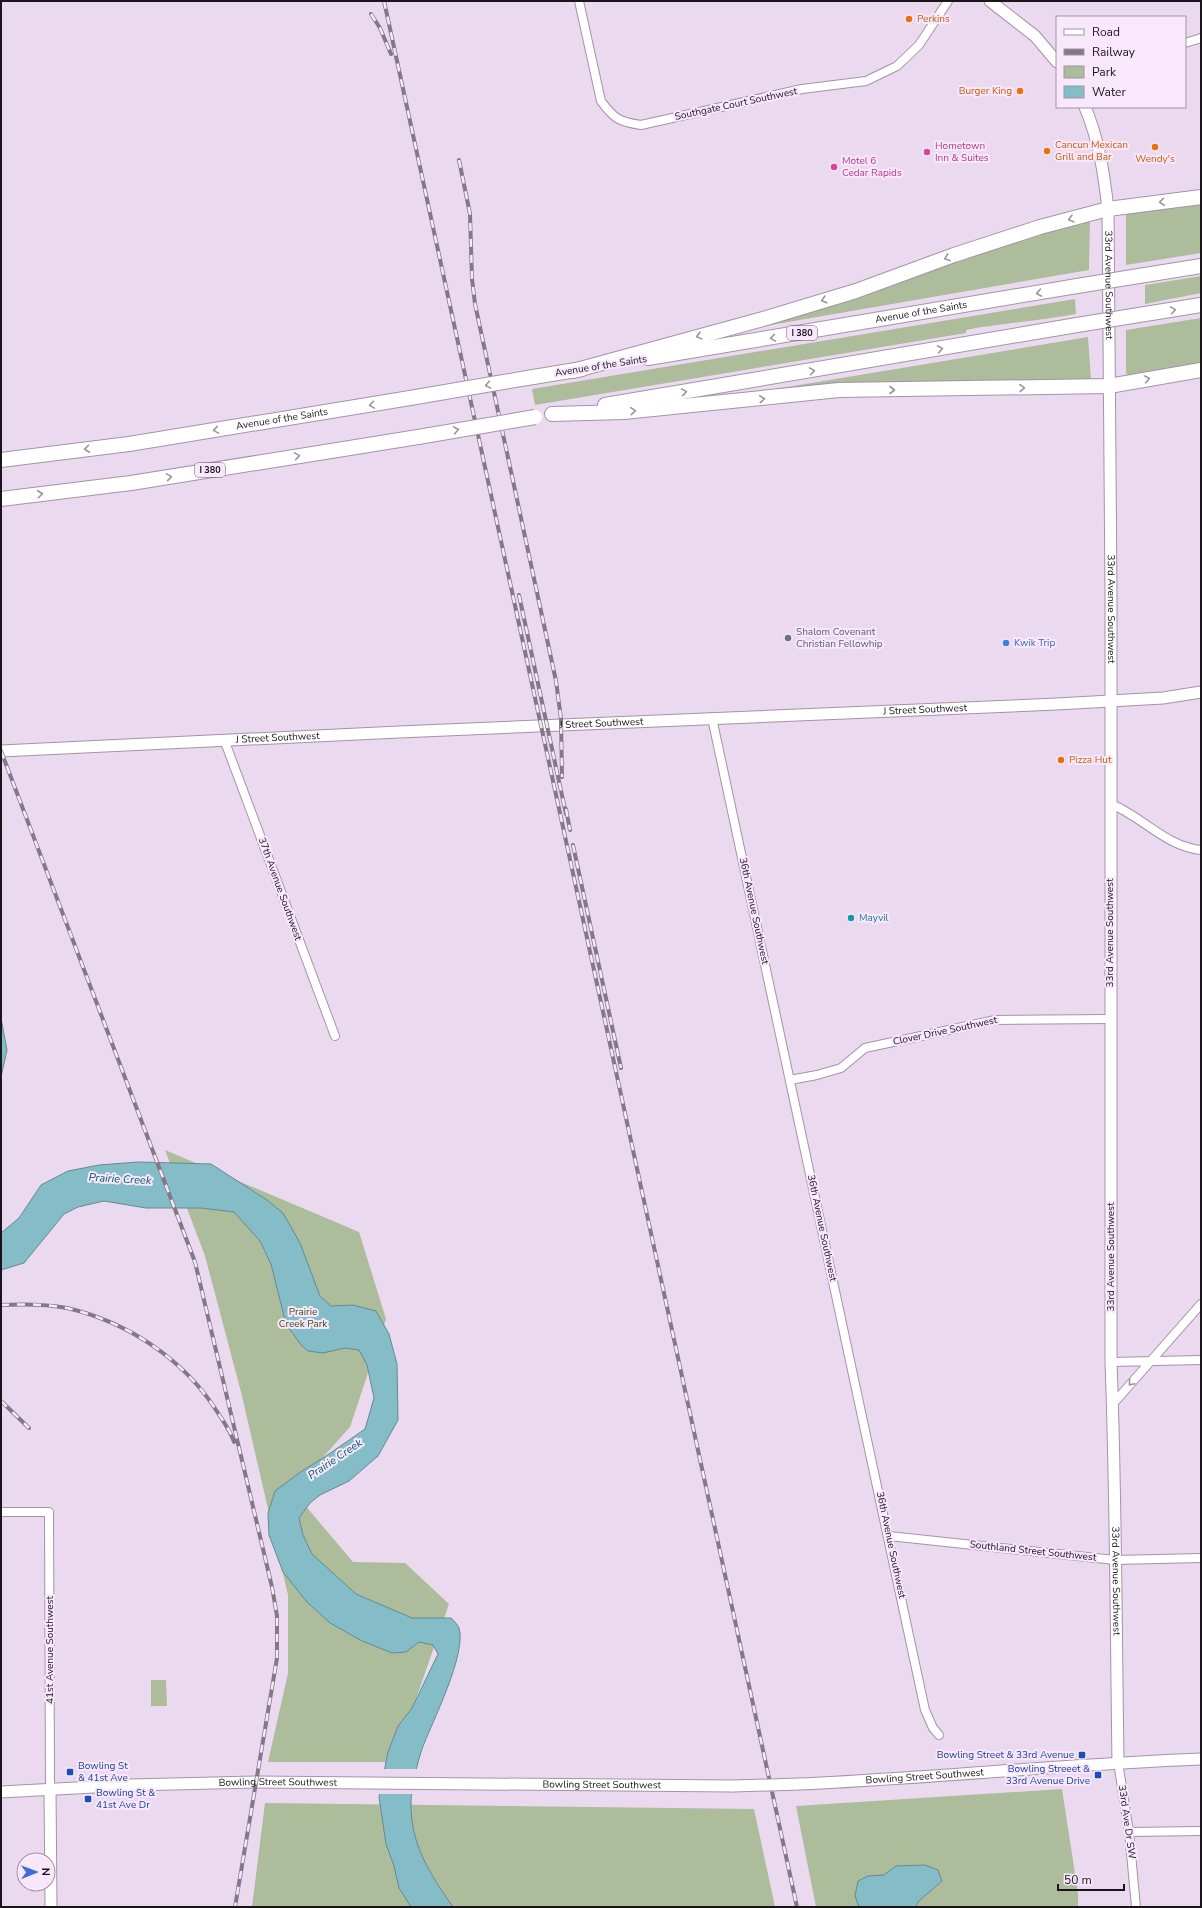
<svg xmlns="http://www.w3.org/2000/svg" width="1202" height="1908" viewBox="0 0 1202 1908" font-family="'Nunito Sans',sans-serif">
  <style>
    .green { fill: #adbc9b }
    .water { fill: #84bdc7; stroke: #648a93 }
    .pier { fill: #ebdaef }
    .lines { fill: none; stroke-linecap: round; stroke-linejoin: round }
    .street-casing { stroke: #a493a7; stroke-width: 10 }
    .secondary-casing { stroke: #a493a7; stroke-width: 13 }
    .highway-casing { stroke: #a493a7; stroke-width: 16 }
    .street { stroke: #fff; stroke-width: 8 }
    .secondary { stroke: #fff; stroke-width: 11 }
    .highway { stroke: #fff; stroke-width: 14 }
    .rail-casing { stroke: #837886; stroke-width: 4 }
    .rail { stroke: #f9e7fc; stroke-width: 2.5; stroke-dasharray: 8; stroke-linecap: butt }
    .secondary-bridge-casing { stroke: #a493a7; stroke-width: 13; stroke-linecap: butt }
    .highway-bridge-casing { stroke: #a493a7; stroke-width: 16; stroke-linecap: butt }
    .secondary-bridge { stroke: #fff; stroke-width: 11 }
    .highway-bridge { stroke: #fff; stroke-width: 14 }
    .oneway { stroke: #989598 }
    .food-dot { fill: #e8710a; stroke: #f9e7fc; stroke-width: 1.5 }
    .hotel-dot { fill: #d1479c; stroke: #f9e7fc; stroke-width: 1.5 }
    .worship-dot { fill: #6b7280; stroke: #f9e7fc; stroke-width: 1.5 }
    .shop-dot { fill: #3f7fe0; stroke: #f9e7fc; stroke-width: 1.5 }
    .culture-dot { fill: #0f9aa8; stroke: #f9e7fc; stroke-width: 1.5 }
    .transit-dot { fill: #1a4fb4; stroke: #f9e7fc; stroke-width: 1.5 }
    .labels { text-anchor: middle; dominant-baseline: central; stroke-width: 4; stroke-linejoin: round; paint-order: stroke }
    .shield { fill: #f9e7fc; stroke: #5d535e; stroke-width: 1 }
    .shield-label { font-size: 9px; font-weight: bold; fill: #1a141b }
    .food-label { font-size: 10px; fill: #c56008; stroke: #f9e7fc; text-anchor: start }
    .street-label { font-size: 10px; fill: #1a141b; stroke: #f9e7fc }
    .hotel-label { font-size: 10px; fill: #b23c85; stroke: #f9e7fc; text-anchor: start }
    .worship-label { font-size: 10px; fill: #5b616d; stroke: #f9e7fc; text-anchor: start }
    .shop-label { font-size: 10px; fill: #366cbe; stroke: #f9e7fc; text-anchor: start }
    .culture-label { font-size: 10px; fill: #0d838f; stroke: #f9e7fc; text-anchor: start }
    .park-label { font-size: 10px; fill: #3a4f10; stroke: #f9e7fc }
    .transit-label { font-size: 10px; fill: #164399; stroke: #f9e7fc; text-anchor: end }
    .water-label { font-size: 11px; font-style: italic; fill: #005662; stroke: #f9e7fc }
  </style>
  <rect width="100%" height="100%" fill="#ebdaef"/>
  <!-- green -->
  <path class="green" d="M 1201,205 L 1201,253 L 1126,265 L 1126,215 L 1128,213 Z
    M 1090,220 L 1089,270 L 765,326 L 990,248 Z
    M 1201,276 L 1201,293 L 1145,304 L 1145,285 Z
    M 1075,299 L 1076,314 C 1040,321 1002,323 966,330 L 966,333 L 535,405 L 532,389 Z
    M 1201,318 L 1201,364 L 1127,376 L 1126,372 L 1126,330 Z
    M 1088,337 L 1091,380 L 763,391 Z
    M 165,1150 L 359,1232 L 386,1319 L 350,1427 L 293,1491 L 353,1562 L 405,1563 L 449,1604 L 394,1762 L 268,1762 L 288,1673 L 288,1595 L 241,1392 L 205,1256 Z
    M 151,1680 L 166,1680 L 167,1706 L 151,1706 Z
    M 1062,1789 L 1078,1893 L 1078,1907 L 816,1907 L 796,1806 Z
    M 265,1803 L 754,1809 L 775,1907 L 252,1907 Z"/>
  <!-- water -->
  <path class="water" d="M 1,1018 L 7,1050 L 1,1077 Z
    M 138,1162 L 211,1164 L 267,1200 L 283,1213 L 300,1243 L 320,1296 L 331,1306 L 353,1305 L 376,1311 L 389,1334 L 397,1364 L 398,1420 L 378,1456 L 349,1481 L 320,1495 L 310,1503 L 299,1518 L 303,1535 L 312,1554 L 356,1594 L 412,1618 L 451,1618 C 454,1621 458,1625 459,1628 C 467,1654 432,1722 422,1749 C 418,1760 411,1790 411,1802 C 410,1844 430,1874 453,1907 L 411,1907 L 399,1888 L 394,1866 L 386,1844 L 379,1797 L 388,1752 L 398,1726 L 412,1708 L 438,1654 L 433,1645 L 419,1642 L 406,1652 L 392,1653 L 362,1641 L 330,1623 L 307,1602 L 283,1572 L 269,1535 L 268,1513 L 275,1491 L 302,1471 L 326,1456 L 365,1429 L 374,1398 L 367,1365 L 359,1350 L 345,1348 L 323,1353 L 308,1351 L 301,1345 L 286,1324 L 271,1264 L 260,1241 L 234,1212 L 201,1208 L 146,1208 L 104,1201 L 78,1207 L 64,1214 L 24,1263 L 1,1270 L 1,1233 L 19,1218 L 41,1185 L 68,1171 L 99,1165 Z
    M 925,1865 L 938,1870 L 942,1881 L 918,1902 L 916,1907 L 859,1907 L 855,1896 L 858,1881 L 868,1876 L 884,1875 L 896,1866 Z"/>
  <!-- pier -->
  <path class="pier" d="M 383,1769 L 420,1769 L 415,1794 L 378,1794 Z"/>
  <g class="lines">
    <defs>
      <path id="street" d="M 579,1 L 601,101 C 614,119 620,122 641,125 L 802,89 L 866,81 L 897,66 L 919,45 L 948,1
        M 1185,43 L 1201,38
        M 712,718 L 925,1710 L 933,1728 L 939,1735
        M 225,742 L 335,1036
        M 1111,804 C 1143,817 1165,846 1201,850
        M 790,1080 L 817,1075 L 841,1068 L 865,1048 L 995,1020 L 1110,1019
        M 1111,1362 L 1201,1360
        M 1112,1405 L 1201,1304
        M 1,1512 L 49,1512 L 50,1789
        M 889,1536 L 1115,1560 L 1201,1558
        M 1118,1762 L 1129,1832 L 1136,1907
        M 1129,1832 L 1201,1831"/>
      <g id="secondary">
        <path d="M 990,1 L 1035,36 L 1057,62"/>
        <path id="s1" d="M 1085,107 C 1099,140 1104,174 1108,209 L 1111,596 L 1111,1362 C 1116,1495 1116,1628 1118,1762"/>
        <path id="s2" d="M 1,751 L 399,732 L 1057,704 L 1163,698 L 1201,692"/>
        <path id="s3" d="M 800,1784 C 934,1778 1067,1764 1201,1759"/>
        <path d="M 50,1789 L 51,1907"/>
        <path id="s4" d="M 1,1792 L 131,1785 L 255,1782 L 733,1786"/>
      </g>
      <g id="highway">
        <path d="M 1145,275 L 1201,266"/>
        <path d="M 1145,314 L 1201,305"/>
        <path id="s5" d="M 648,358 L 1077,286"/>
        <path d="M 573,371 L 763,319 L 856,291 L 954,255 L 1040,227 L 1108,209 L 1201,197"/>
        <path d="M 527,378 L 582,369"/>
        <path d="M 605,405 L 1077,325"/>
        <path d="M 552,414 L 624,412 L 839,390 L 1109,386 L 1201,370"/>
        <path id="s6" d="M 1,460 L 129,444 L 410,398"/>
        <path d="M 1,499 L 131,483 L 418,437"/>
      </g>
    </defs>
    <!-- street casing -->
    <use href="#street" class="street-casing"/>
    <!-- secondary casing -->
    <use href="#secondary" class="secondary-casing"/>
    <!-- highway casing -->
    <use href="#highway" class="highway-casing"/>
    <!-- street -->
    <use href="#street" class="street"/>
    <!-- secondary -->
    <use href="#secondary" class="secondary"/>
    <!-- highway -->
    <use href="#highway" class="highway"/>
    <defs>
      <path id="rail" d="M 384,1 L 797,1907
        M 371,14 L 380,28 L 391,54
        M 459,160 L 470,214 L 472,279 L 475,304 L 556,681 L 561,719 L 562,777
        M 519,595 L 566,814
        M 1,751 L 195,1262 L 272,1587 L 277,1616 L 277,1658 L 235,1907
        M 566,809 L 570,830
        M 573,845 L 621,1068
        M 1,1305 C 23,1304 46,1304 67,1308 C 128,1322 185,1360 218,1413 C 224,1422 231,1432 234,1442
        M 1,1401 L 29,1428"/>
    </defs>
    <!-- rail casing -->
    <use href="#rail" class="rail-casing"/>
    <!-- rail -->
    <use href="#rail" class="rail"/>
    <defs>
      <path id="secondary-bridge" d="M 733,1786 L 800,1784"/>
      <path id="highway-bridge" d="M 1077,286 L 1145,275
        M 1077,325 L 1145,314
        M 410,398 L 527,378
        M 418,437 L 535,417"/>
    </defs>
    <!-- secondary-bridge casing -->
    <use href="#secondary-bridge" class="secondary-bridge-casing"/>
    <!-- highway-bridge casing -->
    <use href="#highway-bridge" class="highway-bridge-casing"/>
    <!-- secondary-bridge -->
    <use href="#secondary-bridge" class="secondary-bridge"/>
    <!-- highway-bridge -->
    <use href="#highway-bridge" class="highway-bridge"/>
  </g>
  <!-- one-way arrows -->
  <defs><path id="oneway-chevron" d="M-2-3.5L2.5 0L-2 3.5" fill="none" stroke-width="1.6" stroke-linecap="round" stroke-linejoin="round"/></defs>
  <g class="oneway">
    <use href="#oneway-chevron" transform="translate(1162 202) rotate(172)"/>
    <use href="#oneway-chevron" transform="translate(1071 219) rotate(165)"/>
    <use href="#oneway-chevron" transform="translate(947 258) rotate(160)"/>
    <use href="#oneway-chevron" transform="translate(1039 293) rotate(170)"/>
    <use href="#oneway-chevron" transform="translate(824 300) rotate(163)"/>
    <use href="#oneway-chevron" transform="translate(1173 310) rotate(-9)"/>
    <use href="#oneway-chevron" transform="translate(699 336) rotate(165)"/>
    <use href="#oneway-chevron" transform="translate(773 338) rotate(171)"/>
    <use href="#oneway-chevron" transform="translate(940 349) rotate(-10)"/>
    <use href="#oneway-chevron" transform="translate(812 371) rotate(-9)"/>
    <use href="#oneway-chevron" transform="translate(1147 379) rotate(-10)"/>
    <use href="#oneway-chevron" transform="translate(488 385) rotate(170)"/>
    <use href="#oneway-chevron" transform="translate(1022 388) rotate(-1)"/>
    <use href="#oneway-chevron" transform="translate(892 390)"/>
    <use href="#oneway-chevron" transform="translate(684 392) rotate(-9)"/>
    <use href="#oneway-chevron" transform="translate(762 399) rotate(-5)"/>
    <use href="#oneway-chevron" transform="translate(372 405) rotate(171)"/>
    <use href="#oneway-chevron" transform="translate(633 411) rotate(-5)"/>
    <use href="#oneway-chevron" transform="translate(216 430) rotate(171)"/>
    <use href="#oneway-chevron" transform="translate(456 430) rotate(-10)"/>
    <use href="#oneway-chevron" transform="translate(87 449) rotate(173)"/>
    <use href="#oneway-chevron" transform="translate(297 456) rotate(-9)"/>
    <use href="#oneway-chevron" transform="translate(169 477) rotate(-9)"/>
    <use href="#oneway-chevron" transform="translate(40 494) rotate(-7)"/>
    <use href="#oneway-chevron" transform="translate(1131 1383) rotate(131)"/>
  </g>
  <!-- markers -->
  <g class="food-dot">
    <circle cx="909" cy="19" r="4"/>
    <circle cx="1020" cy="91" r="4"/>
    <circle cx="1155" cy="147" r="4"/>
    <circle cx="1047" cy="151" r="4"/>
    <circle cx="1061" cy="760" r="4"/>
  </g>
  <g class="hotel-dot">
    <circle cx="927" cy="152" r="4"/>
    <circle cx="834" cy="167" r="4"/>
  </g>
  <circle class="worship-dot" cx="788" cy="638" r="4"/>
  <circle class="shop-dot" cx="1006" cy="643" r="4"/>
  <circle class="culture-dot" cx="851" cy="918" r="4"/>
  <g class="transit-dot">
    <rect x="1078" y="1751" width="8" height="8" rx="2"/>
    <rect x="66" y="1768" width="8" height="8" rx="2"/>
    <rect x="1094" y="1771" width="8" height="8" rx="2"/>
    <rect x="84" y="1795" width="8" height="8" rx="2"/>
  </g>
  <g class="labels">
    <!-- shield labels -->
    <g class="shield">
      <rect x="787" y="326" width="30" height="14" rx="3"/>
      <rect x="195" y="463" width="30" height="14" rx="3"/>
    </g>
    <g class="shield-label">
      <text x="802" y="333">I 380</text>
      <text x="210" y="470">I 380</text>
    </g>
    <!-- food labels -->
    <g class="food-label">
      <text x="917" y="19">Perkins</text>
      <text x="1012" y="91" text-anchor="end">Burger King</text>
      <text x="1055" y="145">Cancun Mexican<tspan x="1055" dy="12">Grill and Bar</tspan></text>
      <text x="1155" y="159" text-anchor="middle">Wendy's</text>
      <text x="1069" y="760">Pizza Hut</text>
    </g>
    <!-- street labels -->
    <g class="street-label">
      <text transform="translate(736 104) rotate(-12)">Southgate Court Southwest</text>
      <text stroke="none"><textPath href="#s1" startOffset="181">33rd Avenue Southwest</textPath></text>
      <text stroke="none"><textPath href="#s5" startOffset="277">Avenue of the Saints</textPath></text>
      <text transform="translate(601 366) rotate(-9)">Avenue of the Saints</text>
      <text stroke="none"><textPath href="#s6" startOffset="284">Avenue of the Saints</textPath></text>
      <text stroke="none"><textPath href="#s1" startOffset="505">33rd Avenue Southwest</textPath></text>
      <text stroke="none"><textPath href="#s2" startOffset="925">J Street Southwest</textPath></text>
      <text stroke="none"><textPath href="#s2" startOffset="601">J Street Southwest</textPath></text>
      <text stroke="none"><textPath href="#s2" startOffset="277">J Street Southwest</textPath></text>
      <text transform="translate(280 889) rotate(70)">37th Avenue Southwest</text>
      <text transform="translate(754 911) rotate(78)">36th Avenue Southwest</text>
      <text transform="translate(1110 933) rotate(-90)">33rd Avenue Southwest</text>
      <text transform="translate(945 1031) rotate(-12)">Clover Drive Southwest</text>
      <text transform="translate(822 1228) rotate(78)">36th Avenue Southwest</text>
      <text transform="translate(1111 1257) rotate(-90)">33rd Avenue Southwest</text>
      <text transform="translate(891 1545) rotate(78)">36th Avenue Southwest</text>
      <text transform="translate(1033 1551) rotate(6)">Southland Street Southwest</text>
      <text stroke="none"><textPath href="#s1" startOffset="1477">33rd Avenue Southwest</textPath></text>
      <text transform="translate(50 1650) rotate(-90)">41st Avenue Southwest</text>
      <text stroke="none"><textPath href="#s3" startOffset="125">Bowling Street Southwest</textPath></text>
      <text stroke="none"><textPath href="#s4" startOffset="277">Bowling Street Southwest</textPath></text>
      <text stroke="none"><textPath href="#s4" startOffset="601">Bowling Street Southwest</textPath></text>
      <text transform="translate(1127 1822) rotate(82)">33rd Ave Dr SW</text>
    </g>
    <!-- hotel labels -->
    <g class="hotel-label">
      <text x="935" y="146">Hometown<tspan x="935" dy="12">Inn &amp; Suites</tspan></text>
      <text x="842" y="161">Motel 6<tspan x="842" dy="12">Cedar Rapids</tspan></text>
    </g>
    <!-- worship labels -->
    <g class="worship-label">
      <text x="796" y="632">Shalom Covenant<tspan x="796" dy="12">Christian Fellowhip</tspan></text>
    </g>
    <!-- shop labels -->
    <g class="shop-label">
      <text x="1014" y="643">Kwik Trip</text>
    </g>
    <!-- culture labels -->
    <g class="culture-label">
      <text x="859" y="918">Mayvil</text>
    </g>
    <!-- park labels -->
    <g class="park-label">
      <text x="303" y="1312">Prairie<tspan x="303" dy="12">Creek Park</tspan></text>
    </g>
    <!-- transit labels -->
    <g class="transit-label">
      <text x="1074" y="1755">Bowling Street &amp; 33rd Avenue</text>
      <text x="78" y="1766" text-anchor="start">Bowling St<tspan x="78" dy="12">&amp; 41st Ave</tspan></text>
      <text x="1090" y="1769">Bowling Streeet &amp;<tspan x="1090" dy="12">33rd Avenue Drive</tspan></text>
      <text x="96" y="1793" text-anchor="start">Bowling St &amp;<tspan x="96" dy="12">41st Ave Dr</tspan></text>
    </g>
    <!-- water labels -->
    <g class="water-label">
      <text transform="translate(120 1179) rotate(3)">Prairie Creek</text>
      <text transform="translate(335 1459) rotate(-34)">Prairie Creek</text>
    </g>
  </g>
  <!-- border -->
  <rect width="1202" height="1908" fill="none" stroke="#1a141b" stroke-width="4"/>
  <!-- legend -->
  <rect x="1056" y="16" width="130" height="92" fill="#f9e7fc" stroke="#a093a2"/>
  <rect x="1064" y="29" width="20" height="6" fill="#ffffff" stroke="#a093a2"/>
  <text x="1092" y="36" font-size="12" fill="#1a141b">Road</text>
  <rect x="1064" y="49" width="20" height="6" fill="#837886" stroke="#a093a2"/>
  <text x="1092" y="56" font-size="12" fill="#1a141b">Railway</text>
  <rect x="1064" y="66" width="20" height="12" fill="#adbc9b" stroke="#a093a2"/>
  <text x="1092" y="76" font-size="12" fill="#1a141b">Park</text>
  <rect x="1064" y="86" width="20" height="12" fill="#84bdc7" stroke="#a093a2"/>
  <text x="1092" y="96" font-size="12" fill="#1a141b">Water</text>
  <!-- north arrow -->
  <g transform="translate(36 1872) rotate(89)"><circle r="19" fill="#f9e7fc" stroke="#a093a2"/>
  <path d="M0-3L7 15L0 10L-7 15Z" fill="#376fde"/>
  <text y="-6" font-size="11" font-weight="bold" text-anchor="middle" fill="#1a141b">N</text>
  </g>
  <!-- scale -->
  <path d="M1058 1884v6h66v-6" fill="none" stroke="#1a141b" stroke-width="2"/>
  <text x="1064" y="1884" font-size="12" fill="#1a141b" stroke="#f9e7fc" stroke-width="3" paint-order="stroke">50 m</text>
</svg>
